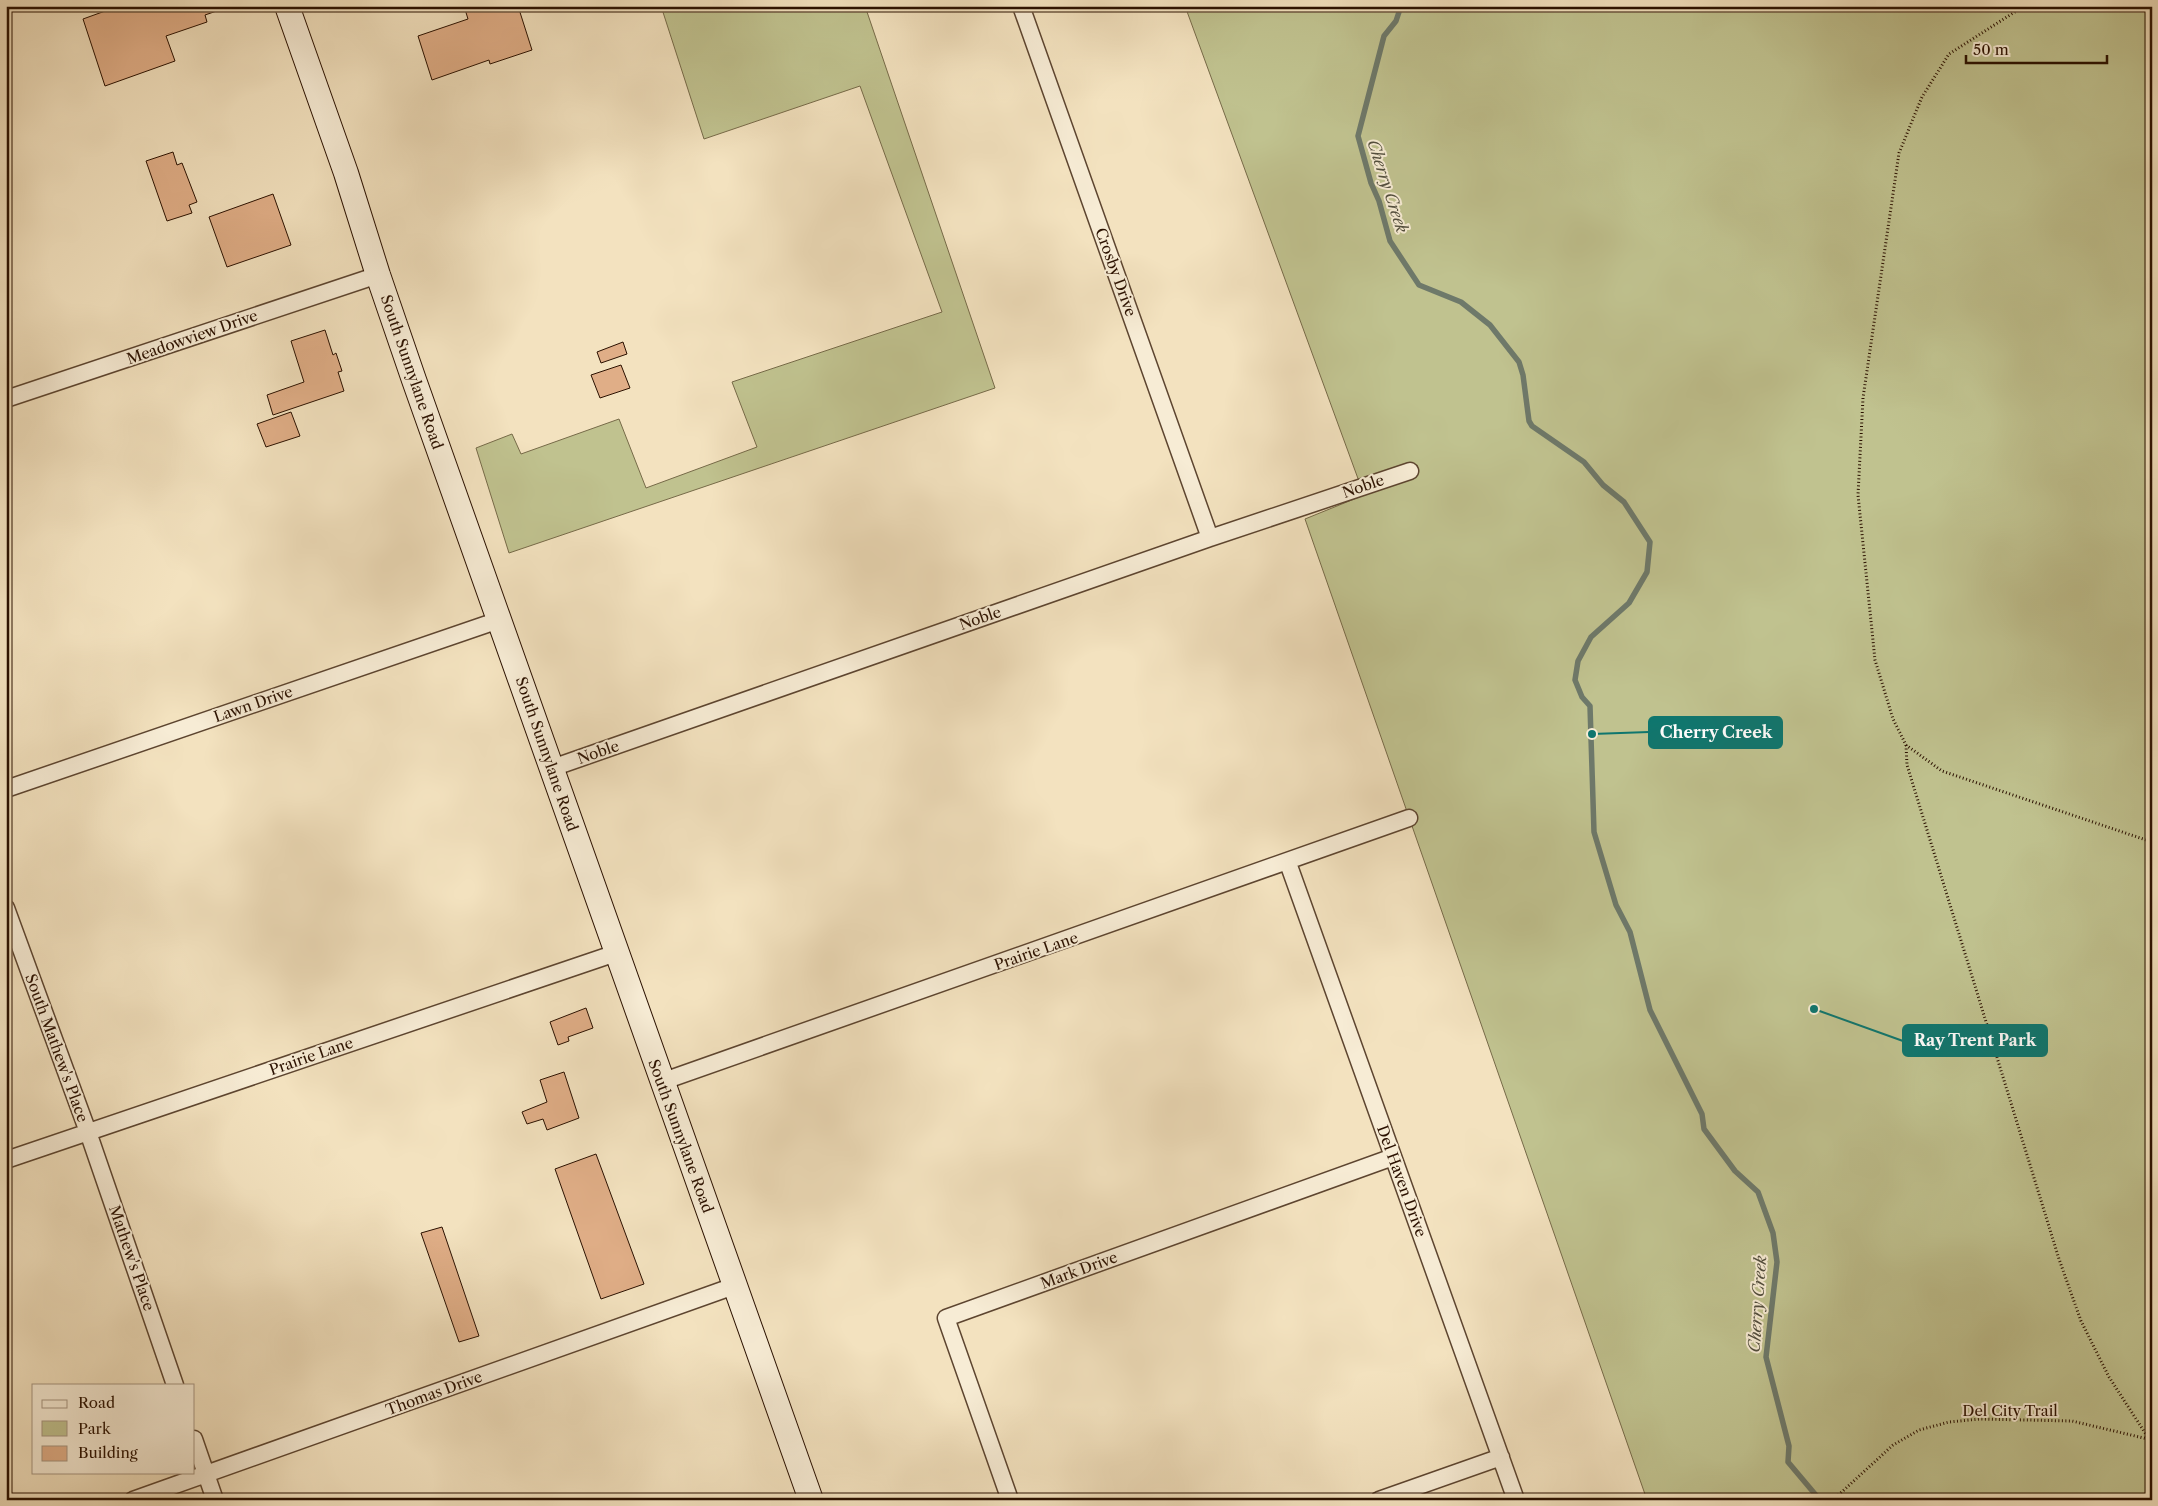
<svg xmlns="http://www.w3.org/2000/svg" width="2158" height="1506" viewBox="0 0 2158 1506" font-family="'Libre Caslon Text',serif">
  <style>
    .green { fill: #c0c28f; stroke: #766a48 }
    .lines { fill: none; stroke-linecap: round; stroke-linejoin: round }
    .stream { stroke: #6e796a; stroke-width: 5.5 }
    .building { fill: #e0ae87; stroke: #2b1100 }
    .street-casing { stroke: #5d4530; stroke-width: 19 }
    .secondary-casing { stroke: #2b1100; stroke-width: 26 }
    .path { stroke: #2b1100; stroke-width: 3; stroke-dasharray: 1 2.5; stroke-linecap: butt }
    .street { stroke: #f7ecd5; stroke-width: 16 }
    .secondary { stroke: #f7ecd5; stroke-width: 24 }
    .labels { text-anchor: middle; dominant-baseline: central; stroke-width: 4; stroke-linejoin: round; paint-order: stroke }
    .street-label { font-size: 15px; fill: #2b1100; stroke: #f7ecd5 }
    .water-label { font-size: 16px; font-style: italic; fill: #524e3e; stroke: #f7ecd5 }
    .leader { fill: none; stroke: #0f766e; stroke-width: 2 }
    .callout-dot { fill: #0f766e; stroke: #f7ecd5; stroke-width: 2 }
    .callout { fill: #0f766e; stroke: #0f766e; stroke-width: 2 }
    .callout-label { font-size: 16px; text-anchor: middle; font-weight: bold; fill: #fff }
  </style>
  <rect width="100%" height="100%" fill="#f3e2bf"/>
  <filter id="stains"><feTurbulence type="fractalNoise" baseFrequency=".004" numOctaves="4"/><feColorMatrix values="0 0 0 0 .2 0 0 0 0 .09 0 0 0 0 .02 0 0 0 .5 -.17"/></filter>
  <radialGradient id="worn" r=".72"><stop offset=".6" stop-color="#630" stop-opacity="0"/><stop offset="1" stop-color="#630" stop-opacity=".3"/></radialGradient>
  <!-- green -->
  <path class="green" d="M 661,6 L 865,6 L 995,388 L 509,553 L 476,448 L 512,434 L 521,454 L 619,419 L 646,488 L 757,447 L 732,382 L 942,312 L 860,86 L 704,139 Z
    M 1185,6 L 2152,6 L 2152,1500 L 1647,1500 L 1305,519 L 1364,495 Z"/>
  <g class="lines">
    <!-- stream -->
    <path class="stream" d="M 1401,6 L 1396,21 L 1384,36 L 1358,136 L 1371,183 L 1379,201 L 1390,241 L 1419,285 L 1461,302 L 1490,325 L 1519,362 L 1523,375 L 1529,421 L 1532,426 L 1584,462 L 1603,485 L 1624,502 L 1650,542 L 1647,572 L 1629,603 L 1591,637 L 1578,661 L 1575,680 L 1582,697 L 1590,706 L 1594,832 L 1616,905 L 1630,932 L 1650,1010 L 1702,1114 L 1704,1129 L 1735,1171 L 1758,1192 L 1773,1233 L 1777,1262 L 1766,1357 L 1789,1446 L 1788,1462 L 1820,1500"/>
  </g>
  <!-- building -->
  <path class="building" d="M 119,6 L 231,6 L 205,15 L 207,22 L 166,36 L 175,61 L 105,86 L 83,19 Z
    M 464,6 L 518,6 L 532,50 L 490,64 L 489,60 L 432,80 L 418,36 L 468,19 Z
    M 173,152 L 177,165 L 182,163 L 197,202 L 189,205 L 192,213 L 167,221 L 146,161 Z
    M 273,194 L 291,245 L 227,267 L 209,217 Z
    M 325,330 L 333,355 L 336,353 L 342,371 L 338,372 L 344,391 L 273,415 L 267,395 L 304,382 L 291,341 Z
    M 623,342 L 627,354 L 601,363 L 597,352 Z
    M 621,365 L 630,388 L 600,398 L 591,375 Z
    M 291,412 L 300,436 L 266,447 L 257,424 Z
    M 586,1008 L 593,1028 L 568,1037 L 569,1041 L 558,1045 L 550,1022 Z
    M 564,1072 L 579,1118 L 547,1130 L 543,1119 L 527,1124 L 522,1112 L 547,1102 L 540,1080 Z
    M 596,1154 L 644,1284 L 601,1299 L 555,1169 Z
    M 442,1227 L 479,1336 L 459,1342 L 421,1233 Z"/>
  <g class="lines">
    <defs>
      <path id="street" d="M 1021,6 L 1210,538
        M 6,399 L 378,275
        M 552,768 L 1210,538 L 1410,471
        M 6,789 L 499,620
        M 1288,863 L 1516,1500
        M 6,908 L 88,1132 L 175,1385
        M 661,1082 L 1409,818
        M 6,1160 L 616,953
        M 194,1439 L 215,1500
        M 133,1500 L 734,1286
        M 1010,1500 L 946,1318 L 1393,1157
        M 1379,1500 L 1501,1457"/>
      <path id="secondary" d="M 287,6 L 346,173 L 378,275 L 414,380 L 811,1500"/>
    </defs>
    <!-- street casing -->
    <use href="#street" class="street-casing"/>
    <!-- secondary casing -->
    <use href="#secondary" class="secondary-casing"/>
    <!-- path -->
    <path class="path" d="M 2024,6 L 1949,54 L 1922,97 L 1899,153 L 1863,398 L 1858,495 L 1875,660 L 1893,719 L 1906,745 L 1942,771 L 2152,842
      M 1906,745 L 1907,765 L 2059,1259 L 2081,1321 L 2109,1377 L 2149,1439
      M 1833,1500 L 1893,1445 L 1919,1430 L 1949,1422 L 1980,1419 L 2072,1421 L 2152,1440"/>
    <!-- street -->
    <use href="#street" class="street"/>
    <!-- secondary -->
    <use href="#secondary" class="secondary"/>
  </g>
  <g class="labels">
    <!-- street labels -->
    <g class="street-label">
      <text transform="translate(1116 272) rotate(70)">Crosby Drive</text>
      <text transform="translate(192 337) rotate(-19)">Meadowview Drive</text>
      <text transform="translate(412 372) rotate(71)">South Sunnylane Road</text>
      <text transform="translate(1363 486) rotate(-19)">Noble</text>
      <text transform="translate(980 618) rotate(-19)">Noble</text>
      <text transform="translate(253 704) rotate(-19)">Lawn Drive</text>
      <text transform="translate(598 752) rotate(-19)">Noble</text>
      <text transform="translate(547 754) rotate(71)">South Sunnylane Road</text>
      <text transform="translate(1036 951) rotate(-19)">Prairie Lane</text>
      <text transform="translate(57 1048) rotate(70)">South Mathew's Place</text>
      <text transform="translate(311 1056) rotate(-19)">Prairie Lane</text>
      <text transform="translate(681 1136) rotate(70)">South Sunnylane Road</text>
      <text transform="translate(1402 1181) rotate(70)">Del Haven Drive</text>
      <text transform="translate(132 1258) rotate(71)">Mathew's Place</text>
      <text transform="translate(1079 1270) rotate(-20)">Mark Drive</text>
      <text transform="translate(434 1393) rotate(-20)">Thomas Drive</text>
      <text x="2010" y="1410">Del City Trail</text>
    </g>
    <!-- water labels -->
    <g class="water-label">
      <text transform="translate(1388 186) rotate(72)">Cherry Creek</text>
      <text transform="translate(1757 1304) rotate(-86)">Cherry Creek</text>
    </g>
  </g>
  <!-- callouts -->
  <path class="leader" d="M1592 734L1649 732M1814 1009L1903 1041"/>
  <g class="callout-dot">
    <circle cx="1592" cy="734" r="5"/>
    <circle cx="1814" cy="1009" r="5"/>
  </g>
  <g class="callout">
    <rect x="1649" y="717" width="133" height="31" rx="5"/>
    <rect x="1903" y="1025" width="144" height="31" rx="5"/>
  </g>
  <g class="callout-label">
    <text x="1716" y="738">Cherry Creek</text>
    <text x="1975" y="1046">Ray Trent Park</text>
  </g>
  <!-- margin -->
  <rect width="2158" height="1506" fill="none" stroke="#f3e2bf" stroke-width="25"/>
  <rect x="8" y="8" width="2143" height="1491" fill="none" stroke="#2b1100" stroke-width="2.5"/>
  <rect x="12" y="12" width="2133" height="1481" fill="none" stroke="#2b1100"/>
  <!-- legend -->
  <rect x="32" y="1384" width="162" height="90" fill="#f7ecd5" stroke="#a59480"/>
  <rect x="42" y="1400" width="25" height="8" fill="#f7ecd5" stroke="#a59480"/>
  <text x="78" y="1408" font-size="15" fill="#2b1100">Road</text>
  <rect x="42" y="1421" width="25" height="15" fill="#c0c28f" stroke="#a59480"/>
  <text x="78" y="1434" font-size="15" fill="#2b1100">Park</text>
  <rect x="42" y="1446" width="25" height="15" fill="#e0ae87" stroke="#a59480"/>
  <text x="78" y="1458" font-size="15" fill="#2b1100">Building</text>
  <!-- scale -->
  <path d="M1966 55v8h141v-8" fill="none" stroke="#2b1100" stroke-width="2.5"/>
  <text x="1973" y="55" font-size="15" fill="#2b1100" stroke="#f7ecd5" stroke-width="4" paint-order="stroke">50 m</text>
  <rect width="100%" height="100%" filter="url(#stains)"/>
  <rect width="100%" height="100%" fill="url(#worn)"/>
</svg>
